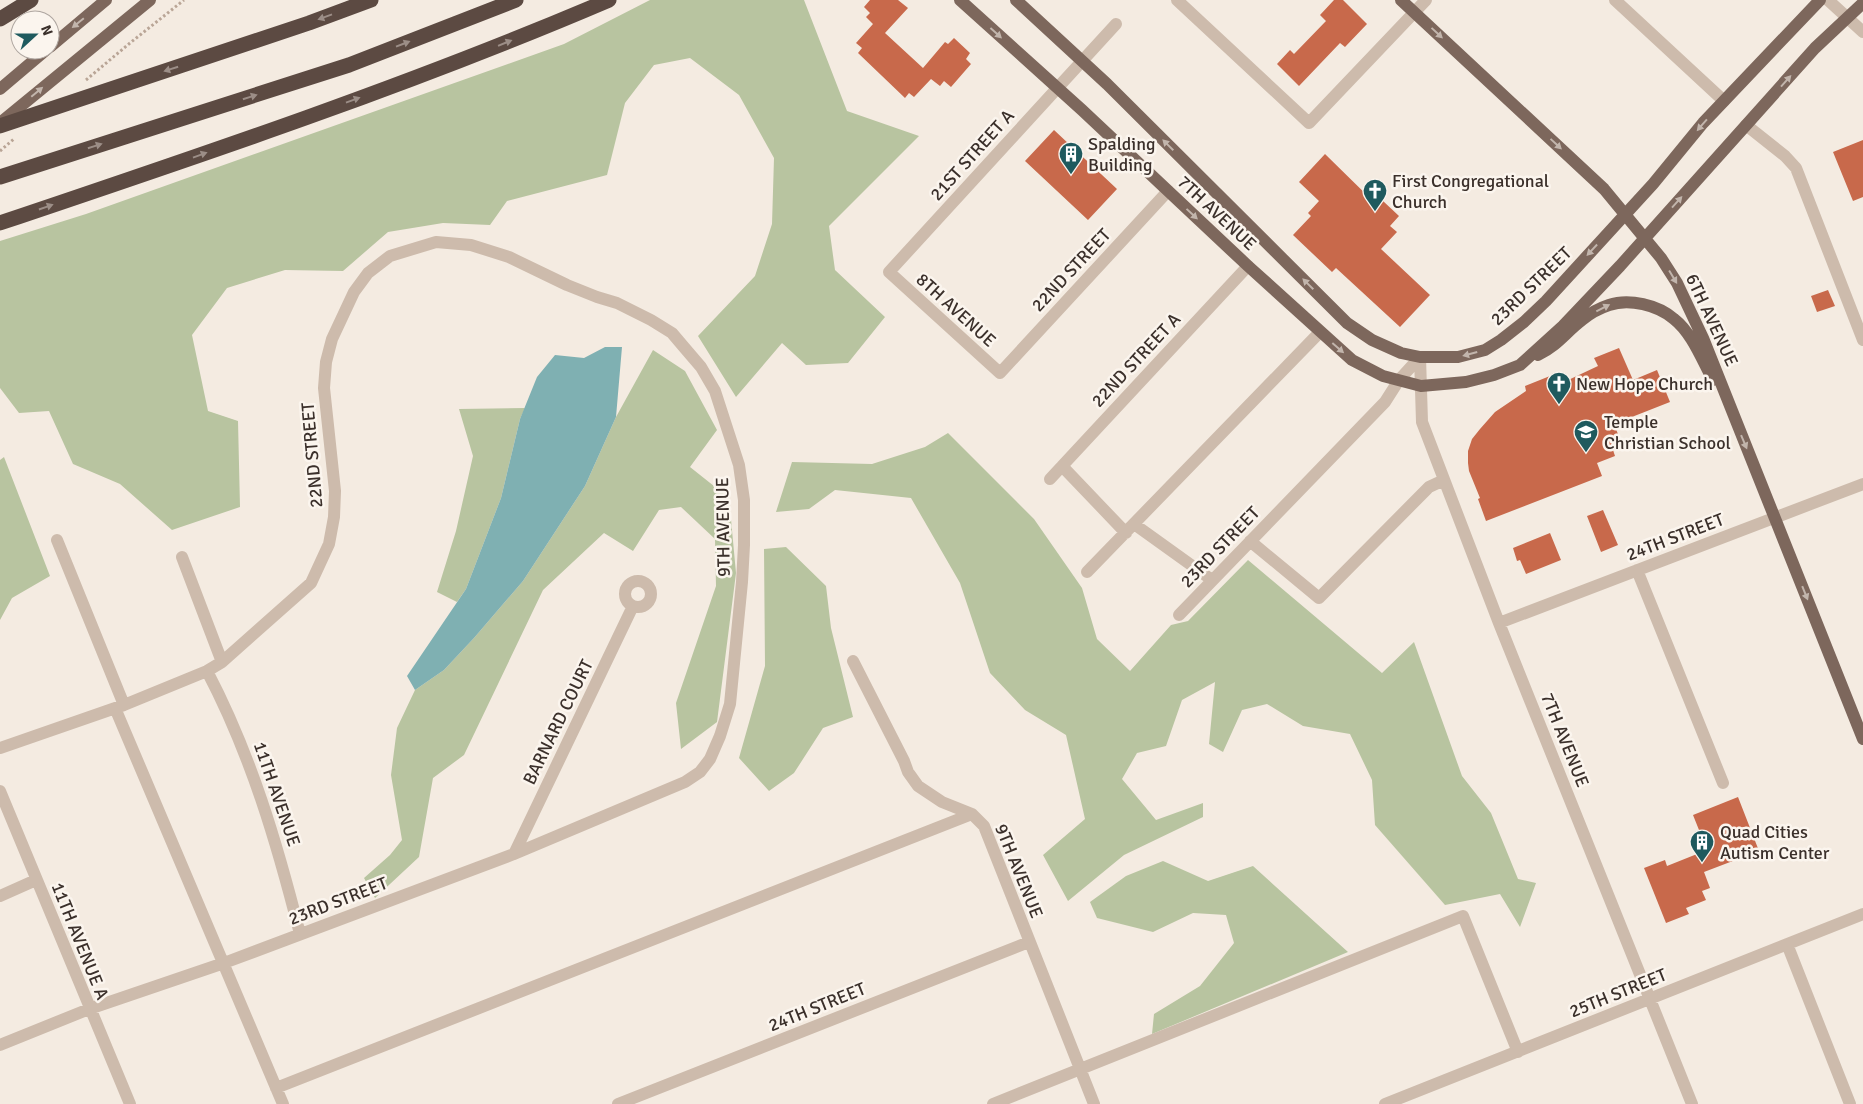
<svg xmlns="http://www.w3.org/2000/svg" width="1863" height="1104" viewBox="0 0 1863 1104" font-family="Signika,sans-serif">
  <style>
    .green { fill: #b8c4a0 }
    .water { fill: #7fb0b2 }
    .building { fill: #c8694b }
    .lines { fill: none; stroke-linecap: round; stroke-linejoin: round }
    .path { stroke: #b9a596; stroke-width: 3; stroke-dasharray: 2.5 2.5; stroke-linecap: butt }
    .minor { stroke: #cdbbac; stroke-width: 12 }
    .major { stroke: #7d675c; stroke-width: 12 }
    .highway { stroke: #5c4a42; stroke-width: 15 }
    .oneway { fill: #9c8e87 }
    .oneway2 { fill: #c2b5ac }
    .labels { text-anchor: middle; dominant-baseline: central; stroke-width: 5; stroke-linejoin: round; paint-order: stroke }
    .poi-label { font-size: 18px; fill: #3b302b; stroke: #fbf5ee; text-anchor: start }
    .street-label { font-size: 18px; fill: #3b302b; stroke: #fbf5ee }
  </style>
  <rect width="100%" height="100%" fill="#f4ebe1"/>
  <!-- green -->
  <path class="green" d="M 650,0 L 804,0 L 847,111 L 919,136 L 829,226 L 835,270 L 885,317 L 848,363 L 806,365 L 782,343 L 736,397 L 698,336 L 755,276 L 772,224 L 774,158 L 739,95 L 690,58 L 654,65 L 625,103 L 607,175 L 507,201 L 490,225 L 443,223 L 388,232 L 343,271 L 285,270 L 227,288 L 192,335 L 208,411 L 238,421 L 240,507 L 172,530 L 120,484 L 73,464 L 49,411 L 19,413 L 0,388 L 0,241 L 86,214 L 564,44 Z
    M 653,350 L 685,371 L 717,430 L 690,467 L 729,498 L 736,573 L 717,722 L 681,749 L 676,703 L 716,586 L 715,539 L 681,507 L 659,510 L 633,551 L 604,533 L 543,590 L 464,755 L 433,778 L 419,857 L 375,898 L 364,878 L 390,855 L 402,840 L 391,775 L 397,728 L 415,690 L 444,670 L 474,638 L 523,581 L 585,486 L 616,417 Z
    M 525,408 L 520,419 L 501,498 L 466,589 L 457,602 L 437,592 L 456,531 L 473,456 L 459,409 Z
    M 948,433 L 1034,519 L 1082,588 L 1097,639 L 1130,671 L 1171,625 L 1188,621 L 1248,560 L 1382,673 L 1414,642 L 1462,776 L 1491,813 L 1518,879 L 1536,883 L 1520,927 L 1500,894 L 1445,905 L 1375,825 L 1372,780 L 1350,734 L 1303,726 L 1267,704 L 1242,710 L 1223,752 L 1209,744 L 1215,682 L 1182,700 L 1166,746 L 1137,753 L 1122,779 L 1156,820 L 1203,803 L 1203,817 L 1124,855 L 1068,901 L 1043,855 L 1085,819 L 1066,735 L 1025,710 L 990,673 L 960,583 L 911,498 L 835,490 L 809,509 L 776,512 L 792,462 L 872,464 L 925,447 Z
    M 4,457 L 50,576 L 12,598 L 0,620 L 0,460 Z
    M 786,547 L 826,586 L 831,628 L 853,717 L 823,728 L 794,773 L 769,791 L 739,758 L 765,666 L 764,549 Z
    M 1163,861 L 1208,881 L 1253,866 L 1348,952 L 1152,1034 L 1154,1014 L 1200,986 L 1234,943 L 1226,915 L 1193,913 L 1153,932 L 1097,918 L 1090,902 L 1126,876 Z"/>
  <!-- water -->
  <path class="water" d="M 605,347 L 622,347 L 616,417 L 585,486 L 523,581 L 474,638 L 444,670 L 415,690 L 407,676 L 466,589 L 501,498 L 520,419 L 537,377 L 555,355 L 584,358 Z"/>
  <!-- building -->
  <path class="building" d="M 870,0 L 898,0 L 908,8 L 885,33 L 923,68 L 945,42 L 948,44 L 954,38 L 970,53 L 966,59 L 971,64 L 951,87 L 944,81 L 940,86 L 931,79 L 914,97 L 909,93 L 905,98 L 858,53 L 862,48 L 856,43 L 873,24 L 866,17 L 870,13 L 864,7 Z
    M 1334,0 L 1343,0 L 1367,24 L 1345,47 L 1340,43 L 1299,86 L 1277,64 L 1290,50 L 1294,54 L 1326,21 L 1320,15 Z
    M 1054,130 L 1117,189 L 1088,220 L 1025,161 Z
    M 1863,140 L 1863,197 L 1853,201 L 1833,152 Z
    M 1325,154 L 1378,206 L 1383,201 L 1399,216 L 1390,226 L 1397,232 L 1381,249 L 1430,295 L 1400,327 L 1336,268 L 1332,272 L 1293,235 L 1311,216 L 1308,213 L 1319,201 L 1299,182 Z
    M 1828,290 L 1835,306 L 1817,312 L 1811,296 Z
    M 1619,348 L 1633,380 L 1657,370 L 1670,402 L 1614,424 L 1623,447 L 1613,450 L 1615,456 L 1597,463 L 1602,476 L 1486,521 L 1478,499 L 1480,498 L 1469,471 L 1468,463 L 1468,451 L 1472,439 L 1480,429 L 1495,412 L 1526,391 L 1525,386 L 1550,376 L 1553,384 L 1563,380 L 1564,382 L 1598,366 L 1594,358 Z
    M 1603,510 L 1618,545 L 1601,552 L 1587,516 Z
    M 1550,533 L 1561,560 L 1526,574 L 1520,560 L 1517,561 L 1513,548 Z
    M 1738,797 L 1759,851 L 1704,872 L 1710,888 L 1702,891 L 1706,900 L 1686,908 L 1689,914 L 1666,923 L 1644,868 L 1665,860 L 1667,866 L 1707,850 L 1693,815 Z"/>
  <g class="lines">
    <!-- path -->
    <path class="path" d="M 86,80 L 130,43 L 184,0
      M 0,151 L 15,138"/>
    <!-- minor -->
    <path class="minor" d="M 1177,0 L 1309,123 L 1426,0
      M 1615,0 L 1724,101
      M 1828,0 L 1863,32
      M 1116,24 L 889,272 L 1000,373 L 1168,191
      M 1746,125 L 1785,156 L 1796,168 L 1863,340
      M 1420,357 L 1422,422 L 1499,623 L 1692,1104
      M 1062,466 L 1126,533
      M 1050,479 L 1248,266
      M 1134,524 L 1212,580
      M 57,540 L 124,705
      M 1250,541 L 1319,598 L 1429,487 L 1444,480
      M 182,557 L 222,662
      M 1637,570 L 1723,783
      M 1087,572 L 1320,332
      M625 594a13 13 0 1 1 26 0a13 13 0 1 1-26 0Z
      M 1179,615 L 1385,402 L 1399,380 L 1420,357
      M 1499,623 L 1863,484
      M 853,661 L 904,761 L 908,772 L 918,786 L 942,802 L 972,814 L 984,826 L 1094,1104
      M 207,671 C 251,755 277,843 300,934
      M 115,708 L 283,1104
      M 0,748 L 124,705 L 207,671 L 222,662 L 311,583 L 329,544 L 334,517 L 335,491 L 324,388 L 326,362 L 332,339 L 354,292 L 368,273 L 390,256 L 436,242 L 471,245 L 509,257 L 567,285 L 597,297 L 617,303 L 651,320 L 672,333 L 683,346 L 701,367 L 715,391 L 739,465 L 744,500 L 744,545 L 742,582 L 730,704 L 720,736 L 710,759 L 700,772 L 685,782 L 514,854 L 224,963 L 89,1009 L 0,1045
      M 0,791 L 130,1104
      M 514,854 L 633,606
      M 0,896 L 36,880
      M 1787,944 L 1850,1104
      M 276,1088 L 972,814
      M 618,1104 L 1029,942
      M 993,1104 L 1463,916 L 1518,1052
      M 1385,1104 L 1863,914"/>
    <!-- major -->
    <path class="major" d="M 960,0 L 1082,110 L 1248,266 L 1352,360 L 1383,376 L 1421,386 L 1466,382 L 1494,375 L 1520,365 L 1563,326 L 1620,266 L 1815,48 L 1863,3
      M 1016,0 L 1107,84 L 1347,323 L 1372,340 L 1401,353 L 1420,357 L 1458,357 L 1485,350 L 1501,340 L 1524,322 L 1546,301 L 1653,184 L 1703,123 L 1820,0
      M 1401,0 L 1604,189 L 1661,258 L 1677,283 L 1703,338 L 1863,739
      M 50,47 L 106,0
      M 0,89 L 46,50
      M 0,123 L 150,0
      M 1538,355 C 1558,345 1565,333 1582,320 C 1589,314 1600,308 1609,305 C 1629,298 1658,305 1674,319 C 1692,333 1702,360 1713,380"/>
    <!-- highway -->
    <path class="highway" d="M 0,19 L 31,0
      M 0,126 L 309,23 L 371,0
      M 0,177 L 349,65 L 516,0
      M 0,223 C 205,154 410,85 609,0"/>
  </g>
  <!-- one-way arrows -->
  <defs><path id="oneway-solid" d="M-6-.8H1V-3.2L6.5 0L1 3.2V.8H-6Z" transform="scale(1.25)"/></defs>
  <g class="oneway">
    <use href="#oneway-solid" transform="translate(325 17) rotate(160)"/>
    <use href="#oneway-solid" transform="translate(505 43) rotate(-22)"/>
    <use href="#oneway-solid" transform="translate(403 44) rotate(-21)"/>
    <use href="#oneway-solid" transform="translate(171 69) rotate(162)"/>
    <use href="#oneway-solid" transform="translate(250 97) rotate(-18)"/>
    <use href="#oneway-solid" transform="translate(353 100) rotate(-20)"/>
    <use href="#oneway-solid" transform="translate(95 146) rotate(-18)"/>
    <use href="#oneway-solid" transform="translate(200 155) rotate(-20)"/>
    <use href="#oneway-solid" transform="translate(46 207) rotate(-19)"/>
  </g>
  <g class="oneway2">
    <use href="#oneway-solid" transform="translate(78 23) rotate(141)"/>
    <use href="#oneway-solid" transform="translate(996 33) rotate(42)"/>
    <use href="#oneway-solid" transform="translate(1437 33) rotate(43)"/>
    <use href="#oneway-solid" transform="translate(1786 81) rotate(-48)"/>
    <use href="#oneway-solid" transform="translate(37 92) rotate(-40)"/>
    <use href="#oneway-solid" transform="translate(1702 125) rotate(131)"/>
    <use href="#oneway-solid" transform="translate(1556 144) rotate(43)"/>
    <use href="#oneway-solid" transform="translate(1168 145) rotate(-135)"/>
    <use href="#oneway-solid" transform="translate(1677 202) rotate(-48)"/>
    <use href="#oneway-solid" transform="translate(1192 214) rotate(43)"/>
    <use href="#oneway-solid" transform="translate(1592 250) rotate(133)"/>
    <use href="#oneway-solid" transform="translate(1673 277) rotate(59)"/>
    <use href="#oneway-solid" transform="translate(1308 284) rotate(-135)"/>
    <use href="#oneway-solid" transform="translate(1603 308) rotate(-27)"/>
    <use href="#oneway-solid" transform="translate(1338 348) rotate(41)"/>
    <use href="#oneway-solid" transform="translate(1470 354) rotate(165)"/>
    <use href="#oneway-solid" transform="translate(1744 442) rotate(67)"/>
    <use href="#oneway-solid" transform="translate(1805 593) rotate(68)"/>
  </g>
  <!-- icons -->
  <defs>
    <symbol id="building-pin" viewBox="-11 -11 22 30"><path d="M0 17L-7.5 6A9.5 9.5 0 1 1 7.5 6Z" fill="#1f5a5e" stroke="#fbf5ee"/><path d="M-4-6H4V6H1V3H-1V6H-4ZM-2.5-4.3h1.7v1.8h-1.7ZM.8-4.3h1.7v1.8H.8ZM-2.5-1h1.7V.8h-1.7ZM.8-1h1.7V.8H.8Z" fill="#fff"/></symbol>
    <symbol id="church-pin" viewBox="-11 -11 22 30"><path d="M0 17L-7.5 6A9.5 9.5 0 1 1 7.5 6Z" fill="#1f5a5e" stroke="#fbf5ee"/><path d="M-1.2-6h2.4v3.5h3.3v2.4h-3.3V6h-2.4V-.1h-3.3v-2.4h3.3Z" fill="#fff"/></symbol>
    <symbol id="school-pin" viewBox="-11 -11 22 30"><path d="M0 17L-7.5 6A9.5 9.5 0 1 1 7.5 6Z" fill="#1f5a5e" stroke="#fbf5ee"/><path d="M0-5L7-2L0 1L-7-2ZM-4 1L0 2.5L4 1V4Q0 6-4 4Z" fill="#fff"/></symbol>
  </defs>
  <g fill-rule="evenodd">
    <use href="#building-pin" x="1057" y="140" width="28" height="38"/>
    <use href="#church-pin" x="1361" y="177" width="28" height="38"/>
    <use href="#church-pin" x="1545" y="370" width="28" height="38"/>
    <use href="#school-pin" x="1572" y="418" width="28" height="38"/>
    <use href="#building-pin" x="1688" y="828" width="28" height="38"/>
  </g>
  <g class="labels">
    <!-- poi labels -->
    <g class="poi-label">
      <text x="1088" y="144">Spalding<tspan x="1088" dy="21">Building</tspan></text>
      <text x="1392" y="181">First Congregational<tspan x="1392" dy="21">Church</tspan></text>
      <text x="1576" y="384">New Hope Church</text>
      <text x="1604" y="422">Temple<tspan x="1604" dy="21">Christian School</tspan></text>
      <text x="1720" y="832">Quad Cities<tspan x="1720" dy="21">Autism Center</tspan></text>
    </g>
    <!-- street labels -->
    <g class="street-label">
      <text transform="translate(972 155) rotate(-48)">21ST STREET A</text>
      <text transform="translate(1217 213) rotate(43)">7TH AVENUE</text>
      <text transform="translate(1071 270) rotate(-47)">22ND STREET</text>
      <text transform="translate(1531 286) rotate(-44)">23RD STREET</text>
      <text transform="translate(956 310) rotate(42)">8TH AVENUE</text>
      <text transform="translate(1712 320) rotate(65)">6TH AVENUE</text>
      <text transform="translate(1136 360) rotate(-47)">22ND STREET A</text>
      <text transform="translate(312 455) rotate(-95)">22ND STREET</text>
      <text transform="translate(723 527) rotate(-91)">9TH AVENUE</text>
      <text transform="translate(1675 537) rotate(-21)">24TH STREET</text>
      <text transform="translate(1220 547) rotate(-46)">23RD STREET</text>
      <text transform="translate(558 722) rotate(-64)">BARNARD COURT</text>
      <text transform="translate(1565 740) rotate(68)">7TH AVENUE</text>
      <text transform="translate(277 794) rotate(71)">11TH AVENUE</text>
      <text transform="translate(1019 871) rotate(68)">9TH AVENUE</text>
      <text transform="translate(338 901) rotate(-21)">23RD STREET</text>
      <text transform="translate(80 941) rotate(68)">11TH AVENUE A</text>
      <text transform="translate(1618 993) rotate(-22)">25TH STREET</text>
      <text transform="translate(817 1007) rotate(-22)">24TH STREET</text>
    </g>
  </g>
  <!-- north arrow -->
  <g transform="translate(35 35) rotate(69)"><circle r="24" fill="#fbf5ee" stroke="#aea6a0"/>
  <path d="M0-4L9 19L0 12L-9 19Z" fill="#1f5a5e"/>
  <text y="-8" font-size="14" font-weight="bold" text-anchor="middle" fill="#3b302b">N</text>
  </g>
</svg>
